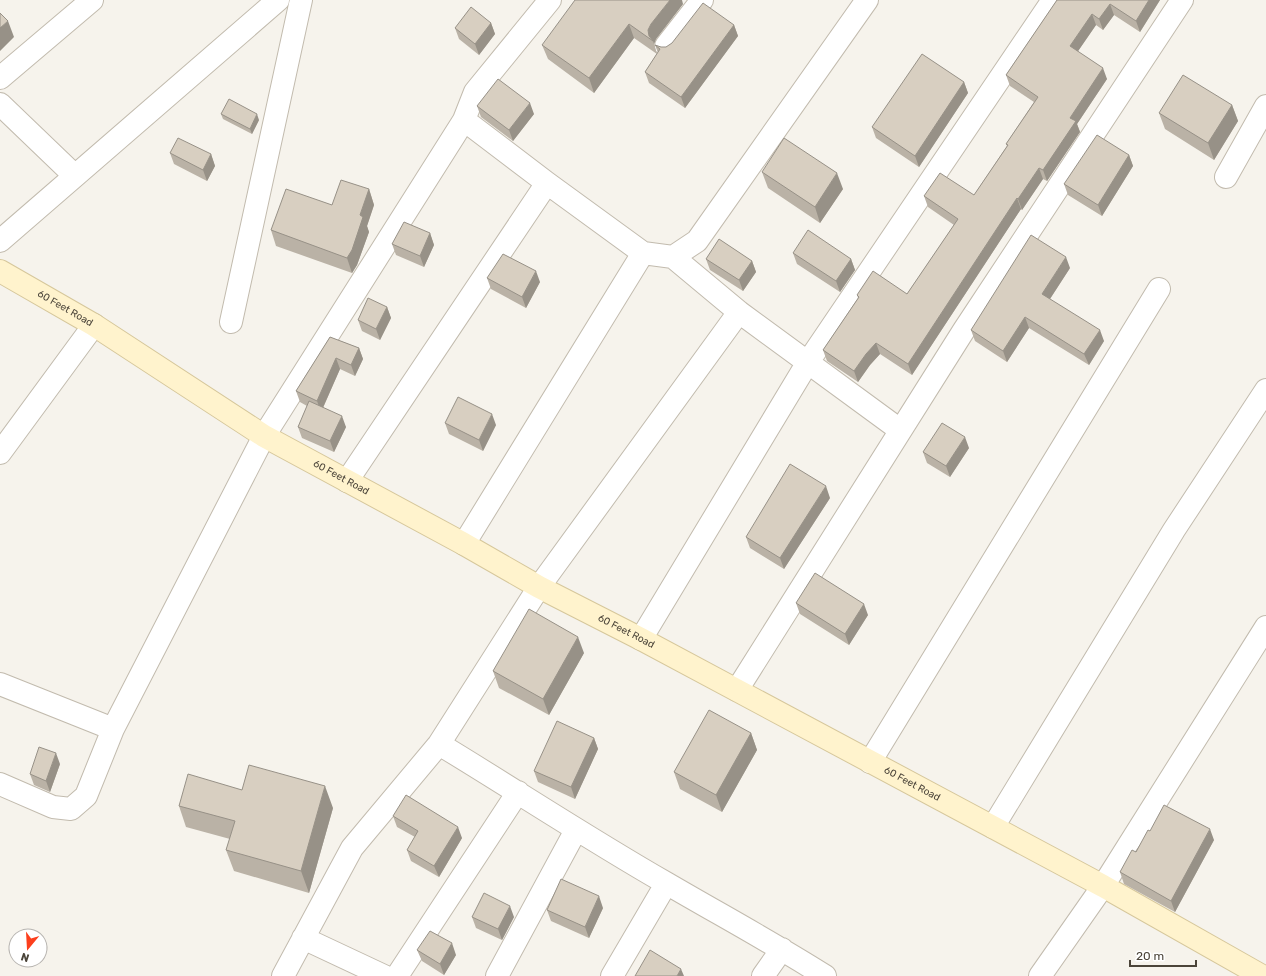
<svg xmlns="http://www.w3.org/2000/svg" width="1266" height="976" viewBox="0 0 1266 976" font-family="Rubik,sans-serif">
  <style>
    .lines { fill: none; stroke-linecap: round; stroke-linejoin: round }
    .street-casing { stroke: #c2bbae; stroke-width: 24 }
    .secondary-casing { stroke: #d6c79b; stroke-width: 24 }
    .street { stroke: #fff; stroke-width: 22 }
    .secondary { stroke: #fff3cd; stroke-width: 22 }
    .wall { fill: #bab2a6 }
    .shaded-wall { fill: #979187 }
    .building { fill: #d8cfc1; stroke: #979187 }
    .labels { text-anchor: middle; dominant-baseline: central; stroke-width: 4; stroke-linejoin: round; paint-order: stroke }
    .street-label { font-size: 10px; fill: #4b4439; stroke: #fff }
  </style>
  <rect width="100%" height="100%" fill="#f6f3ec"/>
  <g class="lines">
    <defs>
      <path id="street" d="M 666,46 L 702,0
        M 0,78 L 92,0
        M 0,104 L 75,176
        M 464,120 L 547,183 L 643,253 L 673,257 L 697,241 L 867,0
        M 1226,177 L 1266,106
        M 0,241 L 278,0
        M 673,257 L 739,312 L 900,430
        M 231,322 L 301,0
        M 0,453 L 94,325
        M 347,481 L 547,183
        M 464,544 L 643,253
        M 641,639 L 808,362 L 1053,0
        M 0,684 L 113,729
        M 737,690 L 964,330 L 1182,0
        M 439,744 C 515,790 589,839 666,883 C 719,914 773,943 825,976
        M 870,762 L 1159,289
        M 0,784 L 53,807 L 71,809 L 86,796 L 113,729 L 264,436 L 454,136 L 464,120 L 475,92 L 550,0
        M 993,827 L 1174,530 L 1266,390
        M 303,938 L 384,976
        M 283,976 L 352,848 L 439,744 L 539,587 L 739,312
        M 397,976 L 518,792
        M 497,976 L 576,830
        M 612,976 L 666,884
        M 763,976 L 782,949
        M 1040,976 L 1103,886 L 1266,627"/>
      <g id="secondary">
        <path id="s1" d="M 0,271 L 94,325 L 264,436 L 464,544 L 539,587 L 641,639 L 1103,886 L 1262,976"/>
      </g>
    </defs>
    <!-- street casing -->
    <use href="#street" class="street-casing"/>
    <!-- secondary casing -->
    <use href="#secondary" class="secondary-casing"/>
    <!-- street -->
    <use href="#street" class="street"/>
    <!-- secondary -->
    <use href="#secondary" class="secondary"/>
  </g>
  <!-- wall -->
  <path class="wall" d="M 1057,0 L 1160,0 L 1140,32 L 1114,15 L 1103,30 L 1096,25 L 1078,51 L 1107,79 L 1077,124 L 1080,132 L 1047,181 L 1043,179 L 1022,210 L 1021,209 L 912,375 L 880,354 L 870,365 L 858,382 L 827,361 L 823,350 L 858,298 L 857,295 L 907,294 L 954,225 L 928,207 L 924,196 L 974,195 L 1007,146 L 1006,144 L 1034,102 L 1010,86 L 1006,75 Z
    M 683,4 L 656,39 L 654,44 L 657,54 L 658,53 L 655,45 L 661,47 L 666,47 L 734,25 L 738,36 L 685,108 L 649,83 L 645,72 L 657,54 L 634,38 L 594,93 L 548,59 L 542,45 Z
    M 491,23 L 495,34 L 479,55 L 459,39 L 455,28 Z
    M 964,82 L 968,93 L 919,167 L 876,138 L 872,127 Z
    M 1232,105 L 1238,121 L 1214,160 L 1165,129 L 1159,113 Z
    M 477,106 L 534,114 L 513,141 L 481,117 Z
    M 221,114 L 259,120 L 252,134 L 223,119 Z
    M 170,153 L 211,154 L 215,166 L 207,181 L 174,164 Z
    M 1129,155 L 1133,166 L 1102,216 L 1068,195 L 1064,184 Z
    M 762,172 L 843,189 L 820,223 L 768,188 Z
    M 369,189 L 374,205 L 367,226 L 369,232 L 357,265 L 352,273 L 276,246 L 271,230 L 332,205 Z
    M 430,233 L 434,245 L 424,267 L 396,255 L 392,244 Z
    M 793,253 L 851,259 L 855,270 L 840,292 L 797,264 Z
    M 706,259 L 752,261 L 756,272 L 743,291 L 710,270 Z
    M 1070,268 L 1050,299 L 1104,341 L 1089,365 L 1029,328 L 1007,362 L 975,341 L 971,330 Z
    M 487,278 L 540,282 L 526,308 L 491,289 Z
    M 387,307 L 391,318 L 380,340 L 362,331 L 358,320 Z
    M 330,337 L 359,348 L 363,359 L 355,376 L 340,369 L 323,408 L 346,427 L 334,452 L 302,438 L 298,427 L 307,406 L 300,402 L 296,391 Z
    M 445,423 L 496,425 L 483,451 L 449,434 Z
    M 969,448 L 950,477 L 927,463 L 923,452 Z
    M 830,498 L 784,569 L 750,548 L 746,537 Z
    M 796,603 L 868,615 L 849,645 L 800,614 Z
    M 584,653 L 549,715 L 499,688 L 493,671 Z
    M 751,733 L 757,750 L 722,812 L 680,789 L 674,772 Z
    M 594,738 L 598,749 L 575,799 L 538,782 L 534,771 Z
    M 60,764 L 50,792 L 34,785 L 30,774 Z
    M 242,790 L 333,808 L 309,893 L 234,871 L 226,850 L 230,839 L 186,827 L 179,806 Z
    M 393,816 L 462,838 L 439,877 L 411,861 L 407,850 L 415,837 L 397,827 Z
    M 1150,831 L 1214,840 L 1175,912 L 1124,884 L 1120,872 Z
    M 603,908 L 589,938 L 551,921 L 547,910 Z
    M 472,917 L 514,917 L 502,940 L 476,928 Z
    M 417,950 L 456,955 L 444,975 L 422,961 Z"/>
  <!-- shaded-wall -->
  <path class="shaded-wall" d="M 670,0 L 682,0 L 683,4 L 656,39 L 654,44 L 653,41 L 649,36 L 648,30 L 651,24 Z
    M 1149,0 L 1160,0 L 1140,32 L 1136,21 Z
    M 1110,4 L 1114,15 L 1103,30 L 1099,19 Z
    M 1092,14 L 1096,25 L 1074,57 L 1070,46 Z
    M 8,21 L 14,37 L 0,51 L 0,28 Z
    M 491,23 L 495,34 L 479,55 L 475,44 Z
    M 629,24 L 634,38 L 594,93 L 589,78 Z
    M 734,25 L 738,36 L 685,108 L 681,97 Z
    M 1103,68 L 1107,79 L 1077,124 L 1080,132 L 1047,181 L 1043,170 L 1070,118 Z
    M 964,82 L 968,93 L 919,167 L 915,156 Z
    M 530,103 L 534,114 L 513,141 L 509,130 Z
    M 1232,105 L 1238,121 L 1214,160 L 1208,143 Z
    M 257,114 L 259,120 L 252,134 L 250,129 Z
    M 211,154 L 215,166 L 207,181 L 203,170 Z
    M 1129,155 L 1133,166 L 1102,216 L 1098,205 Z
    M 1039,168 L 1043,179 L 1022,210 L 1018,199 Z
    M 837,173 L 843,189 L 820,223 L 815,207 Z
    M 369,189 L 374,205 L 367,226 L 369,232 L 357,265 L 352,273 L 347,258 L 360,215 Z
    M 1017,198 L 1021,209 L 912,375 L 908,364 Z
    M 430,233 L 434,245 L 424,267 L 420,256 Z
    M 1066,257 L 1070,268 L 1046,305 L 1042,294 Z
    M 851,259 L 855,270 L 840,292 L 836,281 Z
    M 752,261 L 756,272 L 743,291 L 739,280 Z
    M 536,271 L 540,282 L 526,308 L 522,297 Z
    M 387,307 L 391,318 L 380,340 L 376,329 Z
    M 1025,317 L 1029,328 L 1007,362 L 1003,351 Z
    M 1100,330 L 1104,341 L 1089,365 L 1084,354 Z
    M 876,343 L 880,354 L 870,365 L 858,382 L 854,371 L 866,354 Z
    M 359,348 L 363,359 L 355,376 L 351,365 Z
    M 336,358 L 340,369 L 321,412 L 317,401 Z
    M 492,414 L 496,425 L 483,451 L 479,440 Z
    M 342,416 L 346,427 L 334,452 L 330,441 Z
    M 965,437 L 969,448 L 950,477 L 946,466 Z
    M 826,486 L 830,498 L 784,569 L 780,558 Z
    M 864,604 L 868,615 L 849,645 L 845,634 Z
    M 578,637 L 584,653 L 549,715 L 543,699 Z
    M 751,733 L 757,750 L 722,812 L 716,795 Z
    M 594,738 L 598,749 L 575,799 L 571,787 Z
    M 56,753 L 60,764 L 50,792 L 46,781 Z
    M 325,786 L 333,808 L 309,893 L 301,871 Z
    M 458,827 L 462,838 L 439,877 L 434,866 Z
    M 1210,829 L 1214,840 L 1175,912 L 1171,901 Z
    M 599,896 L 603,908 L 589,938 L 585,927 Z
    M 510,906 L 514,917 L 502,940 L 498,929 Z
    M 452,943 L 456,955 L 444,975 L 440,964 Z
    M 681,969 L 684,976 L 677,976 Z"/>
  <!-- building -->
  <path class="building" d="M 575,0 L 670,0 L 651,24 L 648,30 L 649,36 L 653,41 L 629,24 L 589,78 L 542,45 Z
    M 1057,0 L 1149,0 L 1136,21 L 1110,4 L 1099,19 L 1092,14 L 1070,46 L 1103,68 L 1070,118 L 1076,121 L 1043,170 L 1039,168 L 1018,199 L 1017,198 L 908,364 L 876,343 L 866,354 L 854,371 L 823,350 L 859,297 L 857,295 L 873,271 L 907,294 L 958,219 L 924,196 L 940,173 L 974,195 L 1008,145 L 1006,144 L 1038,97 L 1006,75 Z
    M 703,3 L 734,25 L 681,97 L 645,72 L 660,49 L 655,45 L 661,47 L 666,47 L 672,43 Z
    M 471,7 L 491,23 L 475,44 L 455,28 Z
    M 0,13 L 8,21 L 0,28 Z
    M 922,54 L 964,82 L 915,156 L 872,127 Z
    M 1183,75 L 1232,105 L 1208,143 L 1159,113 Z
    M 498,79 L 530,103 L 509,130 L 477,106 Z
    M 229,99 L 257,114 L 250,129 L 221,114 Z
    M 1097,135 L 1129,155 L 1098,205 L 1064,184 Z
    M 178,138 L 211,154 L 203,170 L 170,153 Z
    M 784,138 L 837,173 L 815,207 L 762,172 Z
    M 341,180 L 369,189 L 360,215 L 363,217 L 352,250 L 347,258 L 271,230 L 286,189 L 332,205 Z
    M 404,222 L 430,233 L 420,256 L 392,244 Z
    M 808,230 L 851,259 L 836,281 L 793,253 Z
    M 1031,235 L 1066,257 L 1042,294 L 1100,330 L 1084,354 L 1025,317 L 1003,351 L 971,330 Z
    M 719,239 L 752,261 L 739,280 L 706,259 Z
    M 503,254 L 536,271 L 522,297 L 487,278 Z
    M 368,298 L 387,307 L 376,329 L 358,320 Z
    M 330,337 L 359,348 L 351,365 L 336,358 L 317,401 L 296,391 Z
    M 458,397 L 492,414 L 479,440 L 445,423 Z
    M 309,401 L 342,416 L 330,441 L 298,427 Z
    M 942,423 L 965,437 L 946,466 L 923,452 Z
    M 790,464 L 826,486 L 780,558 L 746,537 Z
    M 815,573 L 864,604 L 845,634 L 796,603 Z
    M 529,609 L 578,637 L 543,699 L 493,671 Z
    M 709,710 L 751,733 L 716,795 L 674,772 Z
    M 557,721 L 594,738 L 571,787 L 534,771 Z
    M 39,747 L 56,753 L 46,781 L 30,774 Z
    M 249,765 L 325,786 L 301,871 L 226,850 L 235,821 L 179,806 L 188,774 L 242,790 Z
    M 406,795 L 458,827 L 434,866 L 407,850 L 418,831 L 393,816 Z
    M 1164,805 L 1210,829 L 1171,901 L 1120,872 L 1132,850 L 1136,852 L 1148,830 L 1150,831 Z
    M 561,879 L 599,896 L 585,927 L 547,910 Z
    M 484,893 L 510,906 L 498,929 L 472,917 Z
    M 430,931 L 452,943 L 440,964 L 417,950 Z
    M 650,950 L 681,969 L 677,976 L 635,976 Z"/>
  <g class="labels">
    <!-- street labels -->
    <g class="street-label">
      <text stroke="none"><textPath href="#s1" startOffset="75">60 Feet Road</textPath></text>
      <text stroke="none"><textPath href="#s1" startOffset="399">60 Feet Road</textPath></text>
      <text stroke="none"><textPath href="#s1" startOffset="723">60 Feet Road</textPath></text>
      <text stroke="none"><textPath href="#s1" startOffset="1047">60 Feet Road</textPath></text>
    </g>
  </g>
  <!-- north arrow -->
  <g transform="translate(28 948) rotate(198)"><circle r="19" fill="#ffffff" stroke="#b7b4b0"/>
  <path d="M0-3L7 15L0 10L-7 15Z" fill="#fc3f1d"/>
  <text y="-6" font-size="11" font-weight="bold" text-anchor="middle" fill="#4b4439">N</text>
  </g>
  <!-- scale -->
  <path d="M1130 960v6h66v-6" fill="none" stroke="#4b4439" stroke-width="2"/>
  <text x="1136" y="960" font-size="12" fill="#4b4439" stroke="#ffffff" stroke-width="3" paint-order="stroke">20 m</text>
</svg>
